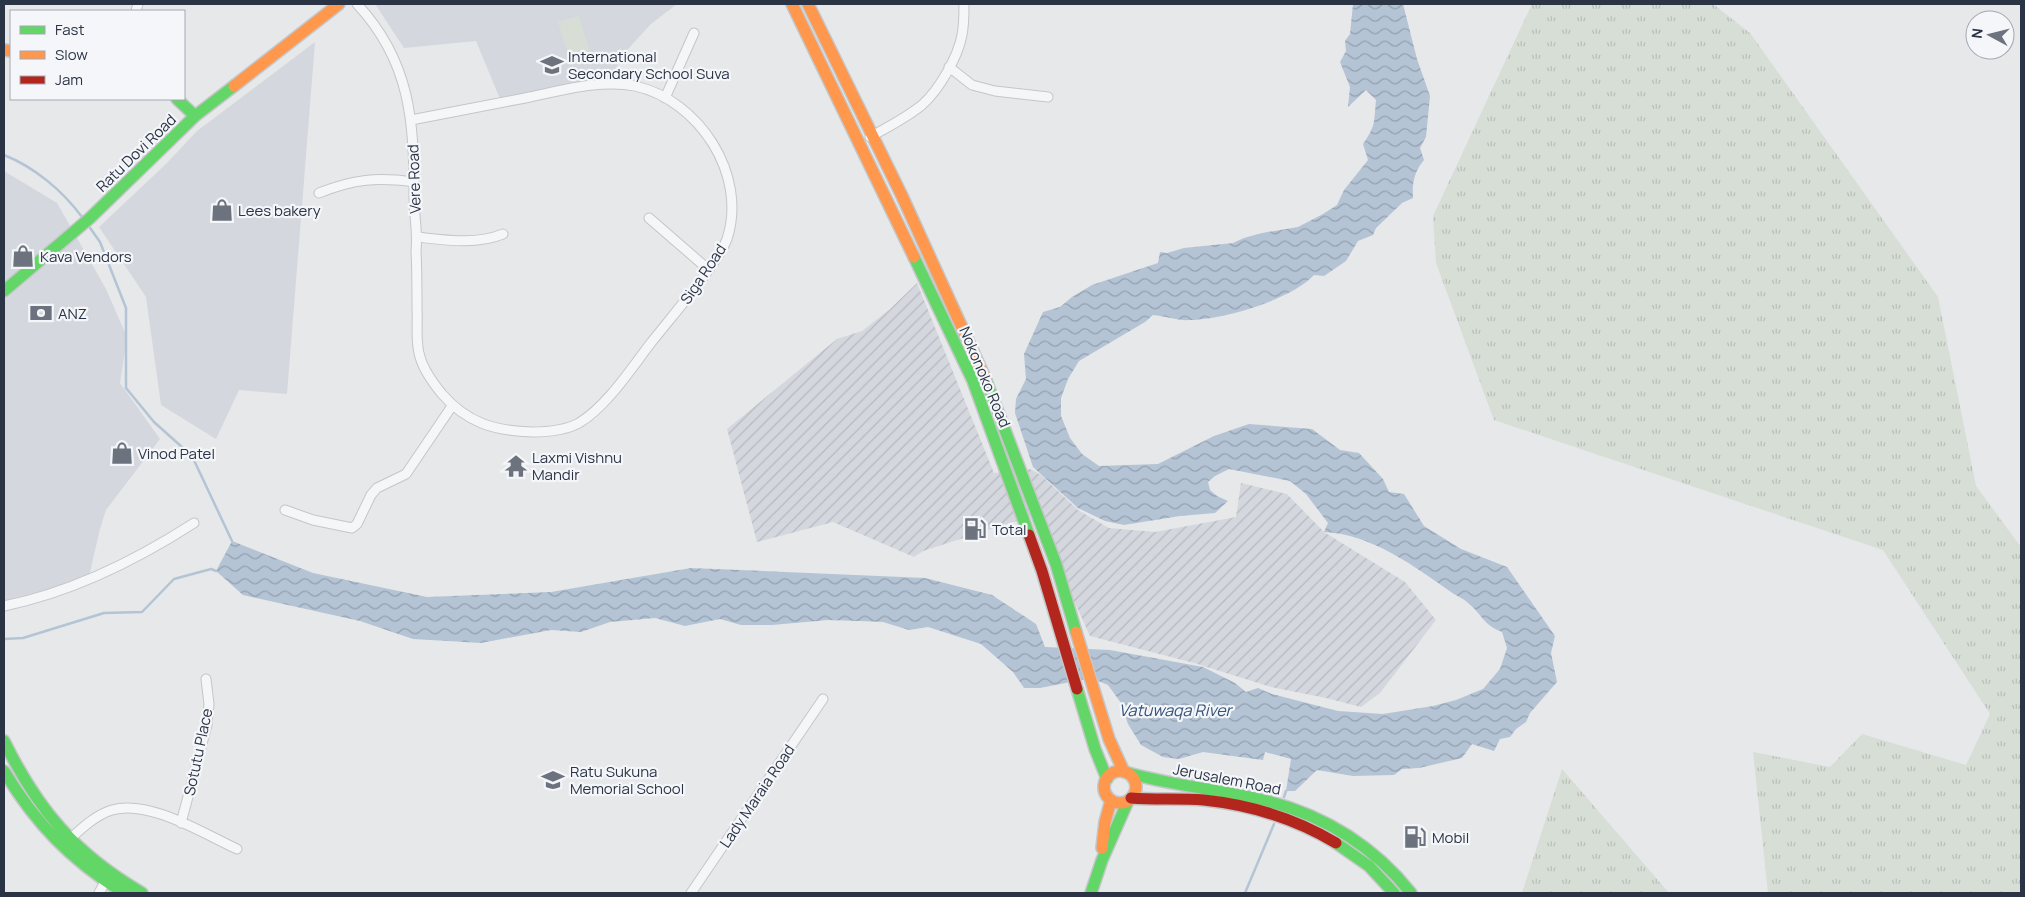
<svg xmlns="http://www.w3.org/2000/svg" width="2025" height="897" viewBox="0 0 2025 897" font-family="Manrope,sans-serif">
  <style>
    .built { fill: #d4d7dd }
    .industrial { fill: url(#industrial-furrows) }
    .grass { fill: url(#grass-tufts) }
    .pitch { fill: #d6ded6 }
    .water { fill: url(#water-waves) }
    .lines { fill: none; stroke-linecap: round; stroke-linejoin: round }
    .stream { stroke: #b4c4d5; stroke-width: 2.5 }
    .street-casing { stroke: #c4c6c8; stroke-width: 11 }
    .fast-casing { stroke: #c4c6c8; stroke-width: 14 }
    .slow-casing { stroke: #c4c6c8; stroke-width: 14 }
    .jam-casing { stroke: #c4c6c8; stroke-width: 14 }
    .street { stroke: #f5f6f7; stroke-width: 9 }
    .fast { stroke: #63d668; stroke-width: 11 }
    .slow { stroke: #ff974d; stroke-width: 11 }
    .jam { stroke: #b3261e; stroke-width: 11 }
    .labels { text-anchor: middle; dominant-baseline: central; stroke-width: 4.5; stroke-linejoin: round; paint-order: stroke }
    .poi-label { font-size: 15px; fill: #2b3445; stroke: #f4f6f9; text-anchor: start }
    .street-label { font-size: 15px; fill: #2b3445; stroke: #f4f6f9 }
    .water-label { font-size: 16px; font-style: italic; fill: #34527a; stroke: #f4f6f9 }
  </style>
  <defs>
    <pattern id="industrial-furrows" width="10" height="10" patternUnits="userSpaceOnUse" patternTransform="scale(1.25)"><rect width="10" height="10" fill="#d4d7dd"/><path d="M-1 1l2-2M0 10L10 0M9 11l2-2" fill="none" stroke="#b6b9bf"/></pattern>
    <pattern id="grass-tufts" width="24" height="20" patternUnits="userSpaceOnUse" patternTransform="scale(1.25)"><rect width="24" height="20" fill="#d6ded6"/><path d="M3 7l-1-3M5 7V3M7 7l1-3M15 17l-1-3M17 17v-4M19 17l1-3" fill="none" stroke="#b8bfb9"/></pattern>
    <pattern id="water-waves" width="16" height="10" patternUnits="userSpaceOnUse" patternTransform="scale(1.25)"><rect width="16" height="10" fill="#b4c4d5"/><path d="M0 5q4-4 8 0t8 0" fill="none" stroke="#93a0af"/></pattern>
  </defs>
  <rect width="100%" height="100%" fill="#e6e8ea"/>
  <!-- built -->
  <path class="built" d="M 375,4 L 677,4 L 651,24 L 627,50 L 609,80 L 500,99 L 476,41 L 404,48 Z
    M 315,42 L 287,394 L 239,390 L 216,439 L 161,405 L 146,297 L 99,227 L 166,164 L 197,131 Z
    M 4,171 L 57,203 L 106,289 L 127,337 L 120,383 L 160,439 L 106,510 L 100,529 L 87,585 L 4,608 Z"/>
  <!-- industrial -->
  <path class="industrial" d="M 917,283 L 994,473 L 1030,469 L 1041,475 L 1078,510 L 1109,528 L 1155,532 L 1236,517 L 1241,483 L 1287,494 L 1324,532 L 1405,582 L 1436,620 L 1380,693 L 1361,707 L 1326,698 L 1271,687 L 1194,663 L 1090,636 L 1035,515 L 923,551 L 914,557 L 833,522 L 757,542 L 727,429 L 837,339 L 862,331 L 889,310 Z"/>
  <!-- grass -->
  <path class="grass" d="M 1532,4 L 1713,4 L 1750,33 L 1938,297 L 1976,486 L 2021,547 L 2021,893 L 1768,893 L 1753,752 L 1830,767 L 1862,734 L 1966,765 L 1990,714 L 1883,550 L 1494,420 L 1436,263 L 1433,216 Z
    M 1562,769 L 1669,893 L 1522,893 Z"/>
  <!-- pitch -->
  <path class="pitch" d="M 579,16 L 592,58 L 571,65 L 558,22 Z"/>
  <!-- water -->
  <path class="water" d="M 1353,4 L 1403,4 L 1417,59 L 1430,96 L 1426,137 L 1420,148 L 1424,160 C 1414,172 1412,183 1413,198 L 1402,203 L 1376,228 L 1373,235 L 1358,241 L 1346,261 L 1324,276 L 1314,275 C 1291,300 1224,319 1190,320 C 1179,321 1165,316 1153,315 L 1145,322 L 1079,361 L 1068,379 L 1061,398 L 1061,416 L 1070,438 L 1082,454 L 1099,466 L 1158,464 L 1214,436 L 1249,424 L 1312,429 L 1340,450 L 1359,453 L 1383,479 L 1389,492 L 1404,494 L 1424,526 L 1461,549 L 1507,567 L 1555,636 L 1551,653 L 1557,682 L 1530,713 L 1526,722 L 1516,729 L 1510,737 L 1500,739 L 1494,751 L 1472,744 L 1462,758 L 1419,768 L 1402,769 L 1394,775 L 1353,776 L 1317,770 L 1295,791 L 1286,791 L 1291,759 L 1265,752 L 1263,760 L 1203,752 L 1179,759 L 1163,757 L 1141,745 L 1128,724 L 1121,703 L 1108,685 L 1091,678 L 1040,688 L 1024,688 L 1013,672 L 981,644 L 928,627 L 909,630 L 883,622 L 859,621 L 828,620 L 772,625 L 741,625 L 720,619 L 685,626 L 655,618 L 610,622 L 581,632 L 551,630 L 481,643 L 413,639 L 360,621 L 243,595 L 216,571 L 232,541 L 313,573 L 427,597 L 551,592 L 691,568 L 925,578 L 992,595 L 1036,624 L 1045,647 L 1110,650 L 1203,667 L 1235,683 L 1246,692 L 1258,688 L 1272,694 L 1338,711 L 1383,714 L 1433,706 L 1456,700 L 1483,689 L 1500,669 L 1507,648 L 1502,632 C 1482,624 1483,615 1468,603 C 1463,598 1457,596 1451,592 C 1414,566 1371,534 1324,532 L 1328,523 L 1306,494 L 1290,481 L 1229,469 L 1215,476 L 1208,482 L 1210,490 L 1217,496 L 1228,501 L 1215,513 L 1180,516 L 1124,525 L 1105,521 L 1078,508 L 1033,467 L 1015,413 L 1016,399 L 1026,379 L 1024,354 L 1043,312 L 1060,307 L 1072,297 L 1092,285 L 1158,263 L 1160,252 L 1167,253 L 1184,248 L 1233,243 L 1244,238 L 1262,233 L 1298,227 L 1323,214 L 1337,205 L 1344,190 L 1368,160 L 1363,144 C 1376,126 1374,121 1376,100 L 1366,90 L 1348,107 L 1350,87 L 1340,62 L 1346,51 L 1345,41 L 1350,34 Z"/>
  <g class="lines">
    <!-- stream -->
    <path class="stream" d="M 4,155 C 34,167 62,190 82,217
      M 88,225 L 100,242 L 126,308 L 126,388 L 154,422 L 192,456 L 232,541
      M 4,639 L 23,638 L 104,613 L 142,612 L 174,579 L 211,569 L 216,571
      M 1284,797 L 1286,791
      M 1245,893 L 1274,824"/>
    <defs>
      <path id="street" d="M 357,4 C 411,62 414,122 414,197 C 414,215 418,233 416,251 C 417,270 417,289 417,309 C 418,324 415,342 420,357 C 424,371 433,383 442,394 C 467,423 495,431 532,432 C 547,432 564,431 579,423 C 606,407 631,369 650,344 C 669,320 689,297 707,272 C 714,262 722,252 727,239 C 748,175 699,100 635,86 C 600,79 560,91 525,98 C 487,105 449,113 411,120
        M 136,11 L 138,4
        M 949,67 L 972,85 L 995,91 L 1048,97
        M 665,98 L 694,33
        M 870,137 C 888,127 906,118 922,105 C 939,90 958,57 962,35 C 964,25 964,14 964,4
        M 319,193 C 354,179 377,177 414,182
        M 649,218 L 709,270
        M 417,237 C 445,240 476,245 503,234
        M 285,510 L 313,520 L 352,528 L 357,524 L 371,495 L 377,488 L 406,474 L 452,406
        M 4,606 C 73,592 135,561 194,523
        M 181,823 L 207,725 L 209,704 L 206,679
        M 71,838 C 83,827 96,815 112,810 C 149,799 204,834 237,849
        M 99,893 L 105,882
        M 691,893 L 823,699"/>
      <path id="fast" d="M 177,99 L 195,116
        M 914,257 L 973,381 L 1029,535
        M 4,291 L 90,218 L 195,116 L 234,86
        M 985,378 L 1056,564 L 1076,632
        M 1077,689 L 1095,749 L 1107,779
        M 4,741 C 38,810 75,854 142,893
        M 4,771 C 36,824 71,860 124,893
        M 1128,773 C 1171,785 1215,789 1259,799 C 1319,813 1372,844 1411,893
        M 1336,843 L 1369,866 L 1394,893
        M 1091,893 L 1102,860 L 1128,801"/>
      <path id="slow" d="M 792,4 L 914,257
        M 808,4 L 902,196 L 985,378
        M 4,50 L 11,51
        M 234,86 L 339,4
        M 1076,632 L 1109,739 L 1124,772
        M1104 787a16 16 0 1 1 32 0a16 16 0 1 1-32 0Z
        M 1102,848 L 1105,822 L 1111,800"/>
      <path id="jam" d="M 1029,535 L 1042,571 L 1077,689
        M 1131,798 C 1155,800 1180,798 1204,800 C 1251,805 1296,819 1336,843"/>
    </defs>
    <!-- street casing -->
    <use href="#street" class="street-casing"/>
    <!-- fast casing -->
    <use href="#fast" class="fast-casing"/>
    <!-- slow casing -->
    <use href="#slow" class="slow-casing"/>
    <!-- jam casing -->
    <use href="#jam" class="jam-casing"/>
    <!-- street -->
    <use href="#street" class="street"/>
    <!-- fast -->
    <use href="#fast" class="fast"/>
    <!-- slow -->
    <use href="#slow" class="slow"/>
    <!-- jam -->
    <use href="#jam" class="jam"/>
  </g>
  <!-- icons -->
  <defs>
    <symbol id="school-bare" viewBox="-9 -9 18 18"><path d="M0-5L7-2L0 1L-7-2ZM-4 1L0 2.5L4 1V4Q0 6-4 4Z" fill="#6c737f" stroke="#f4f6f9" stroke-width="2.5" paint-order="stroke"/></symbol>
    <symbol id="shop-bare" viewBox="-9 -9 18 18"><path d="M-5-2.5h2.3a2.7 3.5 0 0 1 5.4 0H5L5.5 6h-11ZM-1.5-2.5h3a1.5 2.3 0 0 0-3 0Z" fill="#6c737f" stroke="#f4f6f9" stroke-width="2.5" paint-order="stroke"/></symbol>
    <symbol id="bank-bare" viewBox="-9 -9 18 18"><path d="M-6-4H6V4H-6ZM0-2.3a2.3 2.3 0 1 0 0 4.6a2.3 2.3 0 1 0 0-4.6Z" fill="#6c737f" stroke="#f4f6f9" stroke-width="2.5" paint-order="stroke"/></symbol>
    <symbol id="temple-bare" viewBox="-9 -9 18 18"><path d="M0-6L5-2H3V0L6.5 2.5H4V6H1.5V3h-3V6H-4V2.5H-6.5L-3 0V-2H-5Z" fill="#6c737f" stroke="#f4f6f9" stroke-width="2.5" paint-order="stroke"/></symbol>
    <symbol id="fuel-bare" viewBox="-9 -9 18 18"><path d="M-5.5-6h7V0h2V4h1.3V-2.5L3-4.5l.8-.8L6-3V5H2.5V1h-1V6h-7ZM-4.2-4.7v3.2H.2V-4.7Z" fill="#6c737f" stroke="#f4f6f9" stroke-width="2.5" paint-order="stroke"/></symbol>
  </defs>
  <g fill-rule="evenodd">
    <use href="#school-bare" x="536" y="49" width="32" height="32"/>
    <use href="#shop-bare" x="206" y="194" width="32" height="32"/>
    <use href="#shop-bare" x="7" y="240" width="32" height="32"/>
    <use href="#bank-bare" x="25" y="297" width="32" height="32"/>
    <use href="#shop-bare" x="106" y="437" width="32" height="32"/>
    <use href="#temple-bare" x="500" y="450" width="32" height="32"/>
    <use href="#fuel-bare" x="959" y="513" width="32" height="32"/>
    <use href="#school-bare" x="537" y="764" width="32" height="32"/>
    <use href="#fuel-bare" x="1399" y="821" width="32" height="32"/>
  </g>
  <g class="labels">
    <!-- poi labels -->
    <g class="poi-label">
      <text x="568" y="56">International<tspan x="568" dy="17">Secondary School Suva</tspan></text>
      <text x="238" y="210">Lees bakery</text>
      <text x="40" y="256">Kava Vendors</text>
      <text x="58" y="313">ANZ</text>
      <text x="138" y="453">Vinod Patel</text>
      <text x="532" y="457">Laxmi Vishnu<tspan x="532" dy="17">Mandir</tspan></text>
      <text x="992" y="529">Total</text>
      <text x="570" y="771">Ratu Sukuna<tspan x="570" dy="17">Memorial School</tspan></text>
      <text x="1432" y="837">Mobil</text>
    </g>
    <!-- street labels -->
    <g class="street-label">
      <text transform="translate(136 153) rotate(-44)">Ratu Dovi Road</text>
      <text transform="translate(414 179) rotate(-92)">Vere Road</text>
      <text transform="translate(703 274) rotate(-56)">Siga Road</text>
      <text transform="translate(985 377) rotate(67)">Nokonoko Road</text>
      <text transform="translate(198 752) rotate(-78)">Sotutu Place</text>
      <text transform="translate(1227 779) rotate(11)">Jerusalem Road</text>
      <text transform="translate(757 796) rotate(-56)">Lady Maraia Road</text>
    </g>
    <!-- water labels -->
    <g class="water-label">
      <text x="1175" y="710">Vatuwaqa River</text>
    </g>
  </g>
  <!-- border -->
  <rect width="2025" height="897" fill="none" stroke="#2b3445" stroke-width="10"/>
  <!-- legend -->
  <rect x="10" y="10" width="175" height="90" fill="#f4f6f9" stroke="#a4a8b1"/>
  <rect x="20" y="26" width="25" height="8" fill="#63d668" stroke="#a4a8b1"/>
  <text x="55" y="35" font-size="15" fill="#2b3445">Fast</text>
  <rect x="20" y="51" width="25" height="8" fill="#ff974d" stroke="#a4a8b1"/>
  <text x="55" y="60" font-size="15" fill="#2b3445">Slow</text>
  <rect x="20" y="76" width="25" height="8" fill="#b3261e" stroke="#a4a8b1"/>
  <text x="55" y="85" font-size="15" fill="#2b3445">Jam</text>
  <!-- north arrow -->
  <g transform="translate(1990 35) rotate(277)"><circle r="24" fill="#f4f6f9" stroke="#a4a8b1"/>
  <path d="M0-4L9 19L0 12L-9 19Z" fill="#6c737f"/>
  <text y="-8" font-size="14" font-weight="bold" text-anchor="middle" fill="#2b3445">N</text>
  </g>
</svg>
